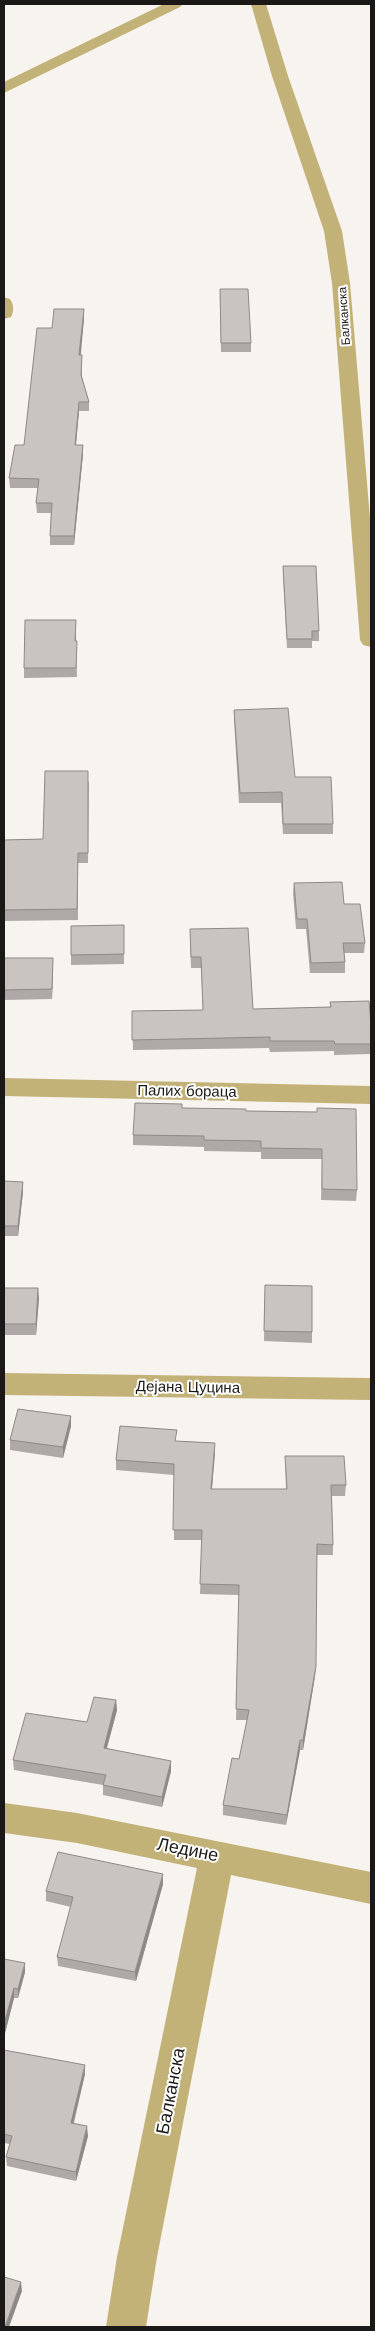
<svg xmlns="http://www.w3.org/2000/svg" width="375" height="2331" viewBox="0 0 375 2331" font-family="'Work Sans',sans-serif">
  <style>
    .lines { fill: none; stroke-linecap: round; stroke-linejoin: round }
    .minor { fill: #c2b277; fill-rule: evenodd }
    .wall { fill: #aea9a6 }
    .shaded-wall { fill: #8d8987 }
    .building { fill: #cac4c1; stroke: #8d8987 }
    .labels { text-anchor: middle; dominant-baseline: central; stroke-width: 4; stroke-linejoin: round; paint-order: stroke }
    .far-street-label { font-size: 12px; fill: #1a1917; stroke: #fff }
    .street-label { font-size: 15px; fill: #1a1917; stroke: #fff }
    .near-street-label { font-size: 18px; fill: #1a1917; stroke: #fff }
  </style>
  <rect width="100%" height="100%" fill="#f7f3ef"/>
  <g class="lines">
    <!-- minor -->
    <path class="minor" d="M 164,4 L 183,4 L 180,7 L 4,93 L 4,82 Z
      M 251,4 L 266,4 L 288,76 L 342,231 L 350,283 L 371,530 L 371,647 L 363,645 L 360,640 L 332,283 L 324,231 L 272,76 Z
      M 4,297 L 10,299 C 14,305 14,311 11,317 L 4,319 Z
      M 4,1078 L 371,1086 L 371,1104 L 4,1096 Z
      M 4,1373 L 371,1378 L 371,1400 L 4,1395 Z
      M 4,1803 L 77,1813 L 371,1872 L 371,1904 L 231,1875 L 157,2257 L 146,2327 L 106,2327 L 117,2257 L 197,1868 L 77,1843 L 4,1833 Z"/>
  </g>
  <!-- wall -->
  <path class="wall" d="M 220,289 L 251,343 L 251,352 L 221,352 Z
    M 84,318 L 80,355 L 82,355 L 82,377 L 89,402 L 89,411 L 79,411 L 76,445 L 83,445 L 83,454 L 74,545 L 50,545 L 50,536 L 51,513 L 37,513 L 36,503 L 38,488 L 10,488 L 9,478 L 24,445 L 52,328 Z
    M 283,566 L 319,631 L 319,641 L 312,641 L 312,648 L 287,648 L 283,576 Z
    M 76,630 L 77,677 L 24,678 L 24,668 Z
    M 234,710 L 295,777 L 333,824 L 333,834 L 283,834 L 281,803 L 239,803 L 234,720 Z
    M 89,781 L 88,863 L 78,863 L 78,920 L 4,921 L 4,840 L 43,839 Z
    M 294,883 L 344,904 L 365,943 L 364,953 L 344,953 L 345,962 L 345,973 L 310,973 L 306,929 L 296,929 L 293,893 Z
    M 124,925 L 124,964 L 71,965 L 71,955 Z
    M 190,939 L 253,1009 L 330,1007 L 330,1002 L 371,1024 L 371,1054 L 334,1055 L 334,1051 L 270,1052 L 269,1048 L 133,1050 L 132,1011 L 203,1010 L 201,968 L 191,968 Z
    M 4,958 L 53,968 L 52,999 L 4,1000 Z
    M 182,1108 L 246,1111 L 316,1112 L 357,1190 L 356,1201 L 321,1200 L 322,1159 L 261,1159 L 261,1152 L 204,1151 L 204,1147 L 133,1145 L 133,1135 Z
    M 4,1181 L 23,1192 L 18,1236 L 4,1236 Z
    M 265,1285 L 312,1332 L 312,1343 L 264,1341 Z
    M 4,1288 L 39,1298 L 36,1335 L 4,1335 Z
    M 71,1426 L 63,1458 L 10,1450 L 10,1440 Z
    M 177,1441 L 215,1443 L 212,1489 L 286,1489 L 285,1456 L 346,1485 L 345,1496 L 332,1496 L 333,1545 L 333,1555 L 317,1555 L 315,1676 L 303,1750 L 300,1750 L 286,1825 L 223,1815 L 223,1805 L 239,1759 L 247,1720 L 236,1720 L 239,1595 L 200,1594 L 202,1540 L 174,1540 L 174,1475 L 116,1470 L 116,1460 Z
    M 116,1700 L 117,1710 L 107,1748 L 171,1771 L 162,1807 L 103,1795 L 103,1785 L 14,1770 L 13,1760 L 87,1722 Z
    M 163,1884 L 136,1981 L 58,1966 L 57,1957 L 71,1907 L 46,1901 L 46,1891 Z
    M 4,1959 L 25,1972 L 18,1998 L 14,1998 L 4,2037 Z
    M 4,2050 L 85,2074 L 74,2123 L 88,2136 L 76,2181 L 7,2166 L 6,2157 L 10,2144 L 4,2143 Z"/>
  <!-- shaded-wall -->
  <path class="shaded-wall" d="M 84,309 L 84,318 L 80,364 L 79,355 Z
    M 79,402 L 79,411 L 75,454 L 75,445 Z
    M 83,445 L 83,454 L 74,545 L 74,536 Z
    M 53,958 L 53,968 L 52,999 L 52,989 Z
    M 23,1182 L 23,1192 L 18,1236 L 18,1226 Z
    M 38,1288 L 39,1298 L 36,1335 L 36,1324 Z
    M 71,1416 L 71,1426 L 63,1458 L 63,1447 Z
    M 215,1443 L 215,1454 L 211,1499 L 211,1489 Z
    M 316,1666 L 315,1676 L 303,1750 L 303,1740 Z
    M 116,1700 L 117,1710 L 104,1758 L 104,1748 Z
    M 300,1740 L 300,1750 L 286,1825 L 287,1815 Z
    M 171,1761 L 171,1771 L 162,1807 L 162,1797 Z
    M 163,1874 L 163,1884 L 136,1981 L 135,1972 Z
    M 25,1963 L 25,1972 L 18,1998 L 18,1989 Z
    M 14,1988 L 14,1998 L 4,2037 L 4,2024 Z
    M 85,2065 L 85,2074 L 71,2132 L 71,2123 Z
    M 87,2126 L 88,2136 L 76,2181 L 76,2172 Z
    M 21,2282 L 22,2291 L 9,2327 L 5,2327 Z"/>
  <!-- building -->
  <path class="building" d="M 220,289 L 248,289 L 251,343 L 221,343 Z
    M 54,309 L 84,309 L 79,355 L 82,355 L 81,375 L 89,402 L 79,402 L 75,445 L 83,445 L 74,536 L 50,536 L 52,503 L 36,503 L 39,479 L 9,478 L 15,445 L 24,445 L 37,328 L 52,328 Z
    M 283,566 L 316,566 L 319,631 L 312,631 L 312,639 L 287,639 Z
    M 25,620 L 76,620 L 75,641 L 77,641 L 76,668 L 24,668 Z
    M 288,708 L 295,777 L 331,777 L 333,824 L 283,824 L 282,792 L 240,793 L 234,710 Z
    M 45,771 L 88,771 L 88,853 L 78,853 L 77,909 L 4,910 L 4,840 L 43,839 Z
    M 342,882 L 344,904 L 360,904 L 365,943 L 343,943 L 345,962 L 311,963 L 307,919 L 297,919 L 294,883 Z
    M 124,925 L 124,954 L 71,955 L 71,926 Z
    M 248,928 L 253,1009 L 331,1007 L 330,1002 L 369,1001 L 371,1024 L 371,1044 L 335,1044 L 334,1041 L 270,1041 L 270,1037 L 132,1040 L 132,1011 L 203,1010 L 201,957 L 191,957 L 190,929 Z
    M 4,958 L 53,958 L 52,989 L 4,990 Z
    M 135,1103 L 182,1104 L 182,1108 L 246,1109 L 246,1111 L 317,1112 L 317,1108 L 356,1109 L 357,1190 L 322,1189 L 322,1149 L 261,1148 L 261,1141 L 204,1140 L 204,1136 L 133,1135 Z
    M 4,1181 L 23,1182 L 18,1226 L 4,1226 Z
    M 265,1285 L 312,1286 L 312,1332 L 264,1331 Z
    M 4,1288 L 38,1288 L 36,1324 L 4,1324 Z
    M 18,1409 L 71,1416 L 63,1447 L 10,1440 Z
    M 120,1426 L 177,1430 L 175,1441 L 215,1443 L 211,1489 L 287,1489 L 285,1456 L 344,1456 L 346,1485 L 331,1485 L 333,1545 L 317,1544 L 316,1666 L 303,1740 L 300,1740 L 287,1815 L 223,1805 L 232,1758 L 239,1759 L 249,1710 L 236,1709 L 239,1585 L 200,1584 L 202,1530 L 173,1530 L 174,1464 L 116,1460 Z
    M 94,1697 L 116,1700 L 104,1748 L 171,1761 L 162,1797 L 103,1785 L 106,1775 L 13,1760 L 26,1713 L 87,1722 Z
    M 58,1852 L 163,1874 L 135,1972 L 57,1957 L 73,1897 L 46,1891 Z
    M 4,1959 L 25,1963 L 18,1989 L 14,1988 L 4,2024 Z
    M 4,2050 L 85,2065 L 71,2123 L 87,2126 L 76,2172 L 6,2157 L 12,2136 L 4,2134 Z
    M 4,2277 L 21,2282 L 5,2327 L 4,2327 Z"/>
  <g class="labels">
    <!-- far-street labels -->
    <g class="far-street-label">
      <text transform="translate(344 316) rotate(-94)">Балканска</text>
    </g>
    <!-- street labels -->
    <g class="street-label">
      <text transform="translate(187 1091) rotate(1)">Палих бораца</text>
      <text transform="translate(188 1387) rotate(1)">Дејана Цуцина</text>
    </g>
    <!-- near-street labels -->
    <g class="near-street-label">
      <text transform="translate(188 1849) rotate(11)">Ледине</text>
      <text transform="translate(170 2091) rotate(-79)">Балканска</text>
    </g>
  </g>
  <!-- border -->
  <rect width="375" height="2331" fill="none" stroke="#1a1917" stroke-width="10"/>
</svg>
